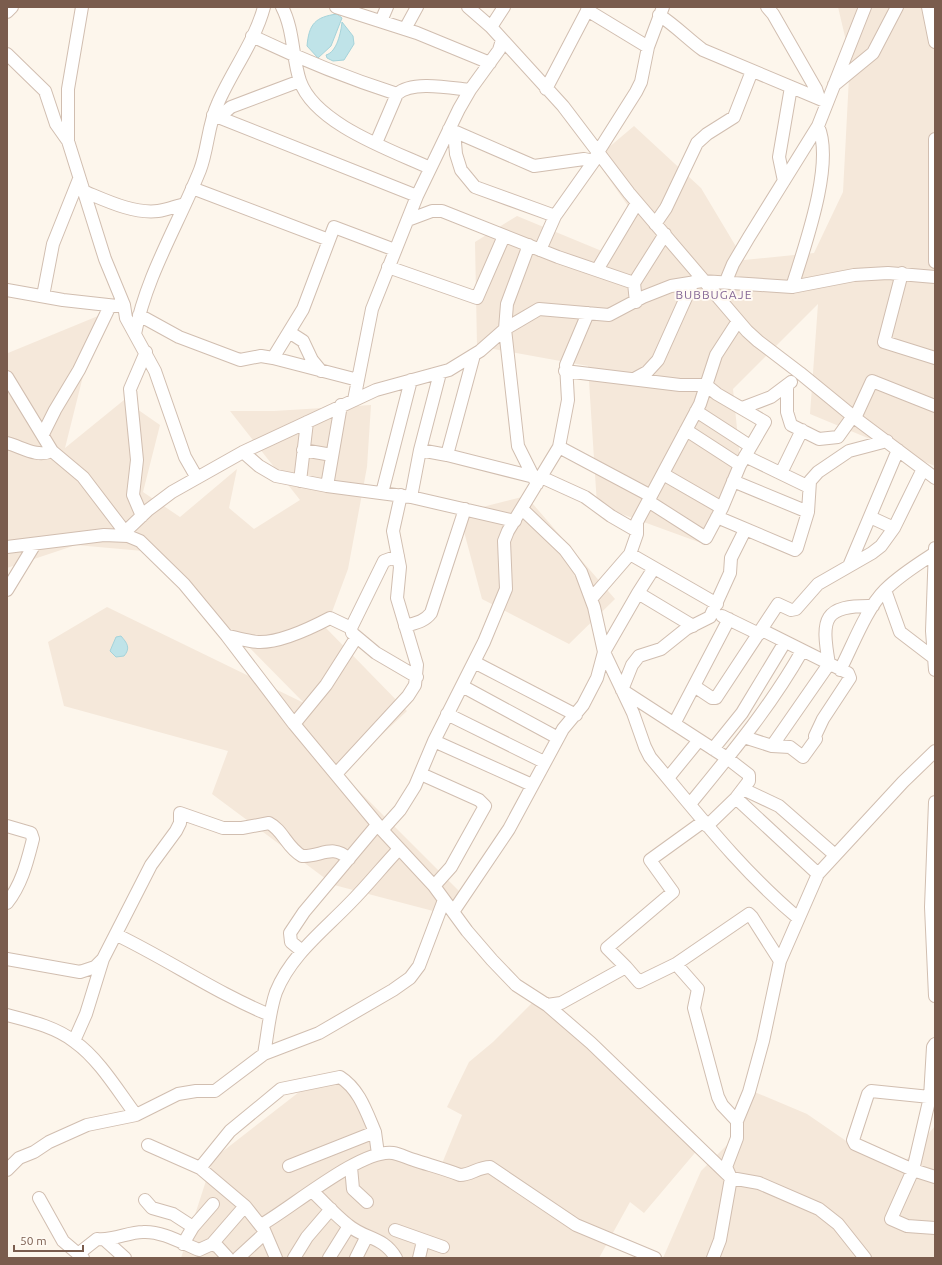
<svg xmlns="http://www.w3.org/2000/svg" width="942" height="1265" viewBox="0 0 942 1265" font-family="Ubuntu,sans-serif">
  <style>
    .residential { fill: #f5e8da }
    .water { fill: #bfe3e8; stroke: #a5d3da }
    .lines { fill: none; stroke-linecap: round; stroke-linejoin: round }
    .minor-casing { stroke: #d1beb0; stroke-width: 14 }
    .minor { stroke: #fff; stroke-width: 12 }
    .labels { text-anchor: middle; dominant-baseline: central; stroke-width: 4; stroke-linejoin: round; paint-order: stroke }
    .quarter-label { font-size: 12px; letter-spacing: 1px; fill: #846695; stroke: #fffaf3 }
  </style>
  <rect width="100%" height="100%" fill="#fdf6ec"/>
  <!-- residential -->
  <path class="residential" d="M 838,7 L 935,7 L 935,466 L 810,414 L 818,304 L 733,389 L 742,478 L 704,544 L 597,505 L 588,366 L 477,346 L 475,242 L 517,216 L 609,254 L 633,213 L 595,159 L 634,126 L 701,188 L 744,260 L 814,253 L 843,192 L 850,58 Z
    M 98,316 L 65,448 L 124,400 L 160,425 L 143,492 L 180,517 L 237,469 L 229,508 L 254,529 L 300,500 L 230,411 L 274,411 L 371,405 L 367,467 L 348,569 L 326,628 L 407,711 L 341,773 L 462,894 L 437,912 L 334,885 L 212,794 L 228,751 L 64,706 L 48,642 L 107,607 L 304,703 L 240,638 L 143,551 L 76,545 L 7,568 L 8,353 Z
    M 526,496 L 615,599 L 569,644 L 482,599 L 459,513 Z
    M 535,1000 L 699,1148 L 644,1213 L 630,1202 L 599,1258 L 181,1258 L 213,1159 L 312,1082 L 355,1085 L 379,1145 L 441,1166 L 462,1115 L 447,1107 L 469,1062 L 493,1042 Z
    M 750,1090 L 807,1114 L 852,1145 L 902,1165 L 935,1126 L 935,1258 L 663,1258 L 701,1171 L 735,1137 Z"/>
  <!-- water -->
  <path class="water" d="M 337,14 L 342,18 L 331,46 L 318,58 L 307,46 C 309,24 315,17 337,14 Z
    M 342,22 L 353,36 L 354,44 L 344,60 L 333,61 L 327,58 L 326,55 C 337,52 341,32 342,22 Z
    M 121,636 C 127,643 131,648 124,656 L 116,657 L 110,651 L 116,637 Z"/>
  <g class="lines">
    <defs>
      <path id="minor" d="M 82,7 L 68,89 L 68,141 L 105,259 L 124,305 L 126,318 L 155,371 L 185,457 L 197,478
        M 282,7 C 294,30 292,57 300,81 C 315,124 391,150 430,168
        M 336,7 L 417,33 L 490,63
        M 468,7 L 491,27 L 563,106 L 629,193 L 747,331 L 758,341 L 800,373 L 855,418 L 935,478
        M 767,7 L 773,14 L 816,89 L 819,98
        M 928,7 L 935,42
        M 587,10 L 648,47
        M 7,12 L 12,7
        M 659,15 C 676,26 688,39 703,50 L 827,102
        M 381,21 L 387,7
        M 491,27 L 504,7
        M 405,29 L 417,7
        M 252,36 C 300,59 347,78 397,94
        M 7,54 L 45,91 L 56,124 L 68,141
        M 834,85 L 873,53 L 897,7
        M 546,89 L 589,7
        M 213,115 L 417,196
        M 219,117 L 231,107 L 300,81
        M 449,129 L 534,166 L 584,159 L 594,161
        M 454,131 L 456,154 L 461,170 L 475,187 L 555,216
        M 935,139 L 935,262
        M 376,143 L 397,94 C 412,80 451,88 470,90
        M 784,181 L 779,157 L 791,87
        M 192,188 L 329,240
        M 83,191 C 105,200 133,214 158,211 C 167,210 176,206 185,204
        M 408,220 L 432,211 L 442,211 L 558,257 L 634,283
        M 655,224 L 666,208 L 697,143 L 707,134 L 734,117 L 752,71
        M 529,245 L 507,304 L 505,329 L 518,446 L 537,484
        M 540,250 L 555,216 L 594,161 L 598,152 L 636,92 L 641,82 L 648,47 L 663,7
        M 388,267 L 477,298 L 504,236
        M 597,270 L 637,203
        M 902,273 L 884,342 L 935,358
        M 726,281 L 733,264 L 749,237 L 818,126 L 865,7
        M 792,287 C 804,248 835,163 818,126
        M 7,290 L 63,300 L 117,306
        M 43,296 L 53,244 L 79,179
        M 636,302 L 634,283 L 665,234
        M 139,315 L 179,337 L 240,360 L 261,356 L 273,358 L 358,380
        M 289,332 L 303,341 L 312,360 L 321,371
        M 135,334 C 146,276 178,225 200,170 C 208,149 208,124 218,103 C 232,71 255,41 264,7
        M 273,358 L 303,309 L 334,227 L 395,250
        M 565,371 L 680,385 L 706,385 L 717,394 L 765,422 L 740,465 L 722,508 L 706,538 L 648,501
        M 7,377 L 52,451 L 83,477 L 125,532
        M 636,378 L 647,372 L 658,360 L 693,282
        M 787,385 L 787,412 L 791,425 L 819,439 L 838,437 L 853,416
        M 354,400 L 372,309 L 417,196 L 459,109 L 470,90 L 499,50 L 502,40
        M 742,408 L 771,397 L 791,382
        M 696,411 L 750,446
        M 855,418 L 872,381 L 935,406
        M 686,430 L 740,465
        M 43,434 L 55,410 L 79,370 L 109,308 L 113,306
        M 7,443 C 22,447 37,458 52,451
        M 559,447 L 651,496
        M 303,450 L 332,455
        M 420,450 L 447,455 L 534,477
        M 243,452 L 259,466 L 276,476 L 327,486 L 411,497 L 515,521
        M 447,455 L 474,355
        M 745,456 L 809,487
        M 781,473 L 802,430
        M 663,474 L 722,508
        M 541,477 L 585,497 L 611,516 L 637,531
        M 300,481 L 307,422
        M 733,481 L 808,512
        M 327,486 L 341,405
        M 382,493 L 411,380
        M 411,497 L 420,450 L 440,373
        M 522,509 L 565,550 L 581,572 L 594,607 L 604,652 L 633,713 L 645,747 L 650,757 C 698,814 741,870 798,918
        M 142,516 L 133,495 L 137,460 L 130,389 L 146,352
        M 717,517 L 795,550 L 797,548 L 808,512 L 810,481 L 818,472 L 849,451 L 887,441
        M 870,517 L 894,528
        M 118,535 L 125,532 L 148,510 L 172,492 L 243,452 L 376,390 L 449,370 L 480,351 L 505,329 L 539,309 L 609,315 L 643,297 L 671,286 L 702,281 L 792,287 L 854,275 L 888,273 L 935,277
        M 7,547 L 104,535 L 128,536 L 140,541 L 184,584 L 227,636 L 294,724 L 382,830 L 434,886 L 467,931 L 492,960 L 516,985 L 547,1005 L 591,1043 L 731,1178 L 759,1183 L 819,1209 L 838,1224 L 865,1258
        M 935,548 L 932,631 L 935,670
        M 630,554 L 717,604
        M 398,556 L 384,561 L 351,628 L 352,633 L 376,653 L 417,677
        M 849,566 L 898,450
        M 7,590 L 35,544
        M 885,590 L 900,632 L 934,658
        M 638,593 L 693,626
        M 591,599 L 630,554 L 637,534 L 637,522 L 700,404 L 716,355 L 738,321
        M 722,616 L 759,634
        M 405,626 C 415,623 424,622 431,613 L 465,509
        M 227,636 C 238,638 248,641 258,642 C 280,643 311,628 330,618 L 351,628
        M 474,662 L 576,715
        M 840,670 C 853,645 866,609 885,590 C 900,575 918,564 935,553
        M 462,686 L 558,738
        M 694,686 L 712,698 L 716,698 L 778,604 L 791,610 L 796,609 L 818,584 L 872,553 L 881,546 L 894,528 L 923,469
        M 447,714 L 544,762
        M 294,724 L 326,685 L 356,638
        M 674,724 L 729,619
        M 744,737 L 772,746 L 790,747 L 803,757 L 816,739 L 815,736 L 823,719 L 850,678 L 848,673 L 762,630
        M 434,741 L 532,785
        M 772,746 L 829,664 C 821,618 823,605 873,606
        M 713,749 L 742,713 L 785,642
        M 336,774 L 408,696 L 415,685 L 417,665 L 397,598 L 400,567 L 393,531 L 401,495
        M 421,774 L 479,800 L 485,806 L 451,867 L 434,886
        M 668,778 L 699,740
        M 743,789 L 779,806 L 835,855
        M 736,798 L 818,874
        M 935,802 L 931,907 L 935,996
        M 690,804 C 730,755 771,706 802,651
        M 7,826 L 31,833 L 33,839 C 27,862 22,884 7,903
        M 707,826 L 736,798 L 749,781 L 749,775 L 727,758 L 622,690 L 632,665 L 639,656 L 661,649 L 686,629 L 710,617 L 730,573 L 731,558 L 745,530
        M 382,830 L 400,810 L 415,786 L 434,741 L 484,642 L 506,589 L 504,541 L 508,531 L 559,447 L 568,400 L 566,365 L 588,313
        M 453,912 L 509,829 L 563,729 L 583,705 L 597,678 L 604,652 L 638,593 L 654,568
        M 117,935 C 169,960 216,993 270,1015
        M 302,951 L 291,942 L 290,933 L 304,912 L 377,825
        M 7,959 L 80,972 L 95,967 L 103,959
        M 676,964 L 698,989 L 694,1008 L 718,1097 L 722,1105 L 737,1121
        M 626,967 L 607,948 L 673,892 L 650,860 L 704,821
        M 547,1005 L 561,1003 L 626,967 L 639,982 L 676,964 L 749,914 L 752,917 L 780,961
        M 7,1015 C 30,1021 56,1027 75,1042 C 99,1059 118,1091 136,1115
        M 74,1041 L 86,1014 L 103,959 L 151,865 L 176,831 L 180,823 L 180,813 L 223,828 L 242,828 L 269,823 C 283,830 287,848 302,856 C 321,857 332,843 349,859
        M 935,1044 L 933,1047 L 930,1097 L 913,1170 L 891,1219 L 907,1226 L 935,1228
        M 264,1054 C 268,1033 269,1012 276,992 C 291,955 323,931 350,903 C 367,886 382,867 399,849
        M 930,1097 L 871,1091 L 868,1094 L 853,1140 L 855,1144 L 913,1170 L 935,1177
        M 148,1145 L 200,1168 L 245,1206 L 264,1230 L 276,1258
        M 289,1166 L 375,1132 L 378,1154
        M 351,1167 L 353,1189 L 367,1202
        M 200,1168 L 230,1131 L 281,1089 L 340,1077 C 359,1089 366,1111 375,1132
        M 7,1170 L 19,1158 L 34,1152 L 49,1142 L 87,1125 L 136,1115 L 178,1094 L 196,1091 L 215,1091 L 264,1054 L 319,1033 L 393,990 L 410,978 L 419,966 L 444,900
        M 312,1191 C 324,1202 335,1215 348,1225 C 366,1240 383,1236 396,1258
        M 39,1198 L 63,1241 L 83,1258
        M 145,1200 L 152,1208 L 173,1214 L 193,1227
        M 261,1225 C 290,1209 362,1148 393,1153 C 400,1154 407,1158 414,1160 C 429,1165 445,1169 460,1175 C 471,1175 478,1167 490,1167 L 576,1225 L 655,1258
        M 395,1230 L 443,1247
        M 105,1240 L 125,1258
        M 183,1244 L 193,1227 L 213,1204
        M 212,1244 L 245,1206
        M 78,1254 L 97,1239 C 113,1241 128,1232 143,1232 C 162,1231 182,1243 199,1250 L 212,1244 L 218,1247 L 228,1258
        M 238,1258 L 265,1233
        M 294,1258 L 307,1237 L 331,1209
        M 329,1258 L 349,1226
        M 356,1258 L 367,1236
        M 419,1258 L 423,1241
        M 713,1258 L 720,1240 L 731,1178 L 726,1167 L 737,1138 L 737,1121 L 749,1092 L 763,1041 L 780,961 L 818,874 L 903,782 L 935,751"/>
    </defs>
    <!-- minor casing -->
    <use href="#minor" class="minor-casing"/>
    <!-- minor -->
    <use href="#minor" class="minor"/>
  </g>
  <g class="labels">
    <!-- quarter labels -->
    <g class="quarter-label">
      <text x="714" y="294">BUBBUGAJE</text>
    </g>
  </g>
  <!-- border -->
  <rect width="942" height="1265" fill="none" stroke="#7a5c4d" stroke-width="16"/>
  <!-- scale -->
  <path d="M14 1245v6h69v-6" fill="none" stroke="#7a5c4d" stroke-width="2"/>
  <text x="20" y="1245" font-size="12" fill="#7a5c4d" stroke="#fffaf3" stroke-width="3" paint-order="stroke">50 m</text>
</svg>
